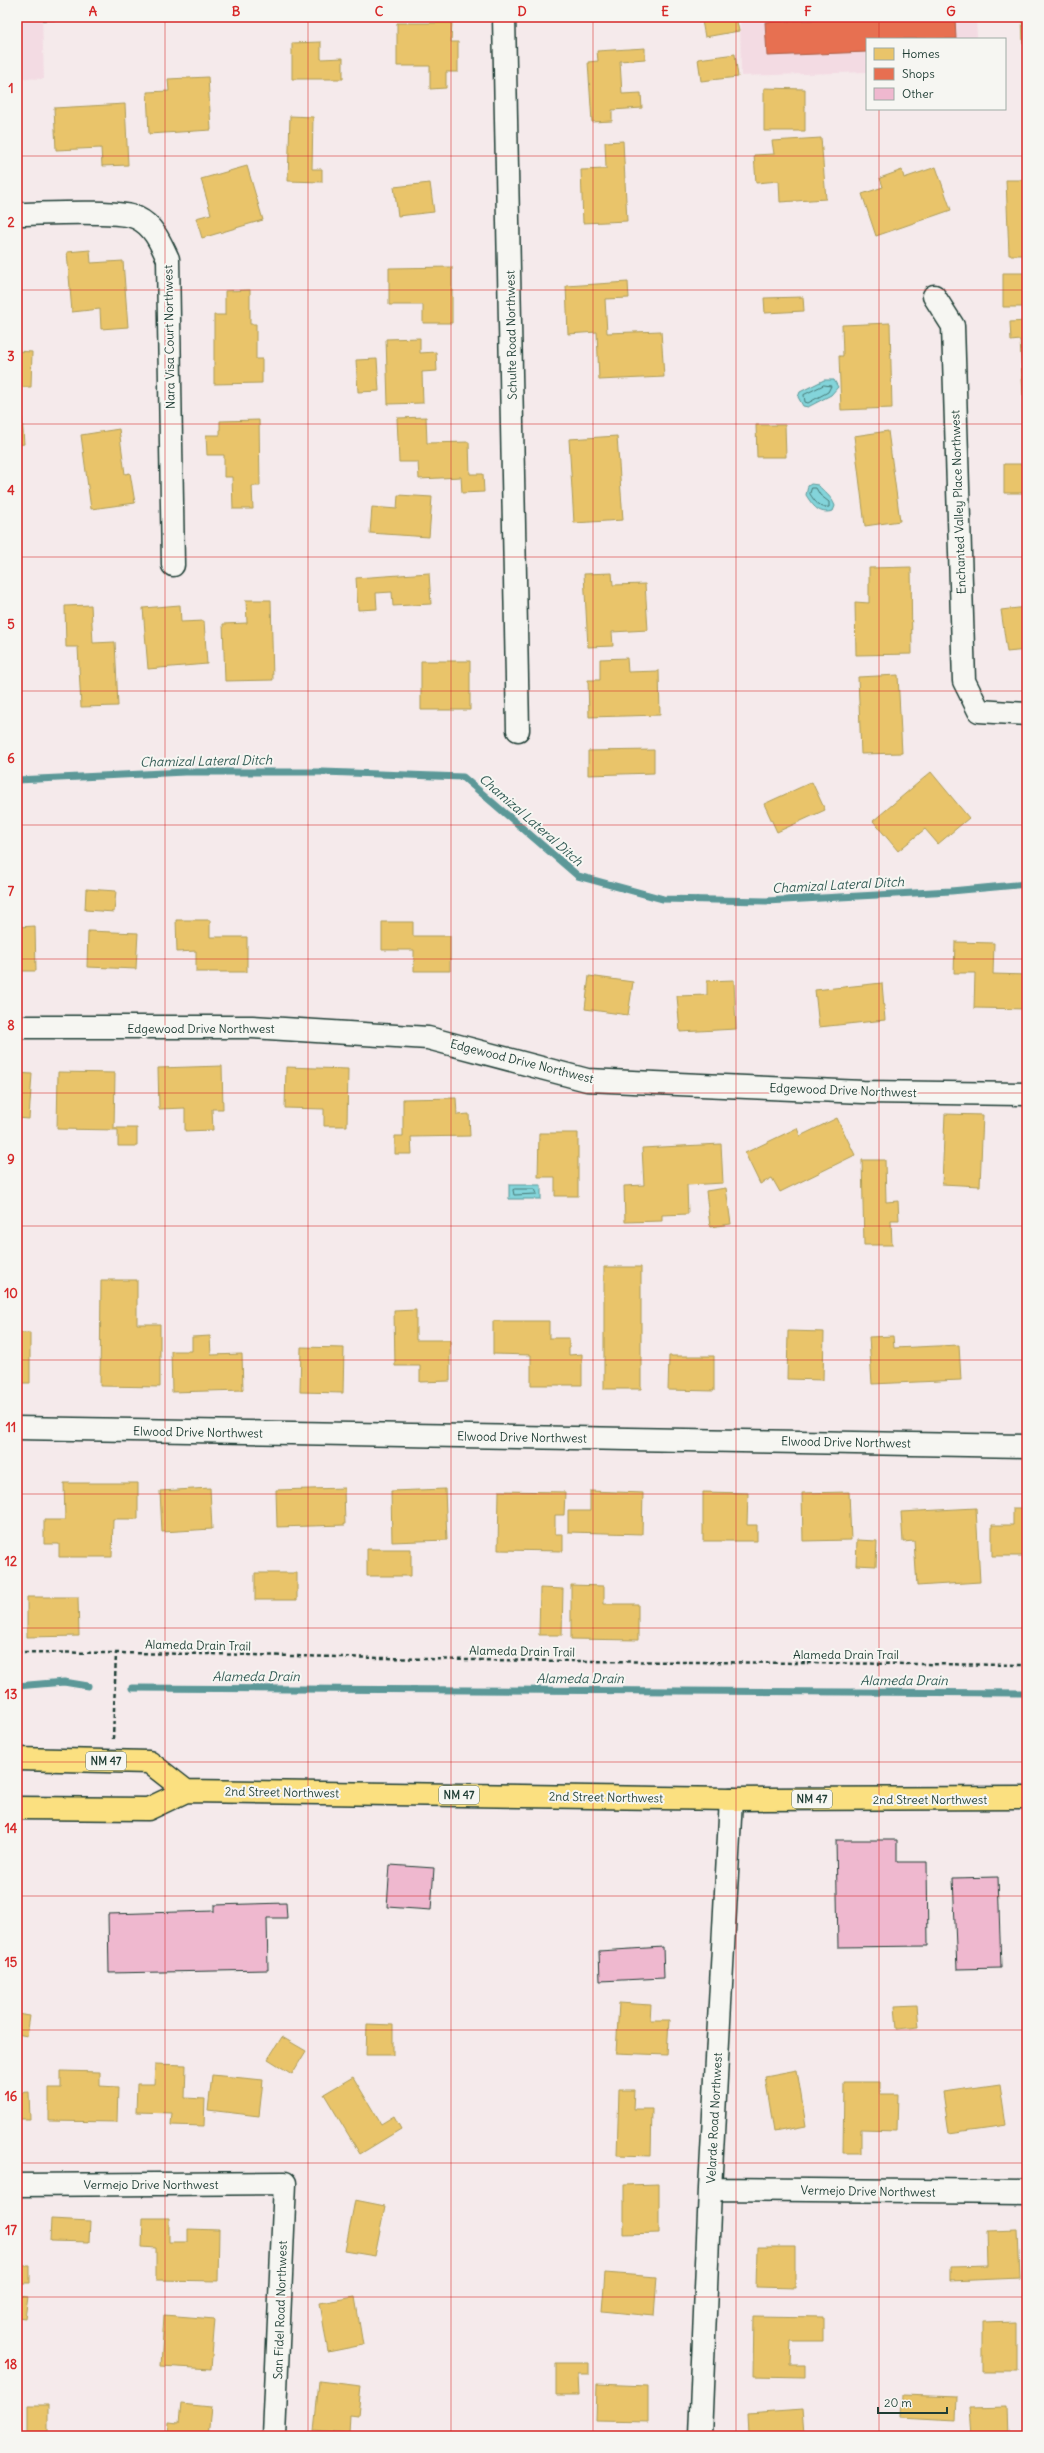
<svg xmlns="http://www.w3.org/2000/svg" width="1044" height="2453" viewBox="0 0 1044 2453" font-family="Delius,sans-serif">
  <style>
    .built { fill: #f3dbe3 }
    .water { fill: #83d4da; stroke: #5b9898 }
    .homes { fill: #e9c46a; stroke: #ac9c5a }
    .shops { fill: #e76f51; stroke: #ab6048 }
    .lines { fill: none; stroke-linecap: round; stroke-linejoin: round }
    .shore { stroke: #477976; stroke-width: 1 }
    .stream { stroke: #5b9898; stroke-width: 7 }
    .building { fill: #efb8cf; stroke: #1f3d34 }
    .minor-casing { stroke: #1f3d34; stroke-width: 25 }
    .major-casing { stroke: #1f3d34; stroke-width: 25 }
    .path { stroke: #1f3d34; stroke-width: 2.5; stroke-dasharray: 4 3; stroke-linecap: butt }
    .minor { stroke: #f6f6f2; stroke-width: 22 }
    .major { stroke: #fbe080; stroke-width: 22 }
    .grid { fill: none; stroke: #d62828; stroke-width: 1; stroke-opacity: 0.55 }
    .labels { text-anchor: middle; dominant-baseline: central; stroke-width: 4; stroke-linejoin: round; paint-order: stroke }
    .shield { fill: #f6f6f2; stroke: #60746d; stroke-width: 1 }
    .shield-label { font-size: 11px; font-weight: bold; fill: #1f3d34 }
    .street-label { font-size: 12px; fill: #1f3d34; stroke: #f6f6f2 }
    .water-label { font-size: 13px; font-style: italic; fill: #335b55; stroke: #f6f6f2 }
    .neatline { fill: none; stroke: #d62828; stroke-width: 1.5 }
    .grid-label { font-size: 13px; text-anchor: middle; font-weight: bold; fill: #d62828 }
  </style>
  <rect width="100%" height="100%" fill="#f5eaeb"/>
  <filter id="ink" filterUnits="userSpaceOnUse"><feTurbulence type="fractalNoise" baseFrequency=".025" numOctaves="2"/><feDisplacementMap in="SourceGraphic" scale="8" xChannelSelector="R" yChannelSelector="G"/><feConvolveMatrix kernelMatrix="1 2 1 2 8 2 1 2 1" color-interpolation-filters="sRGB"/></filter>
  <g filter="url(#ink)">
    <!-- built -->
    <path class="built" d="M 17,17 L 42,17 L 44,79 L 17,78 Z
      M 740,17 L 976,17 L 977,39 L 867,39 L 867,72 L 741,76 Z"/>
    <!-- water -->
    <path class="water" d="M 824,380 L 834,380 L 838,387 L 831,395 L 808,407 L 803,406 L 798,397 L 800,392 Z
      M 811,484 L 818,485 C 824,492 832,497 835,506 L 833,511 C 819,515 813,506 806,495 L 808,486 Z
      M 509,1185 L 541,1185 L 541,1199 L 509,1199 Z"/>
    <!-- homes -->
    <path class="homes" d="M 722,17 L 736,17 L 739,31 L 705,37 L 702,21 Z
      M 1022,17 L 1027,17 L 1027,44 L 1023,44 Z
      M 397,23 L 452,23 L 451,42 L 458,42 L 458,72 L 446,72 L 446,88 L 430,89 L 430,66 L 397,66 Z
      M 321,42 L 321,59 L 343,58 L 343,79 L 292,79 L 292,43 Z
      M 645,48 L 645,59 L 620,61 L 622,94 L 641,93 L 642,108 L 612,110 L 612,121 L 592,122 L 588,62 L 598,61 L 597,51 Z
      M 735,54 L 738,77 L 701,81 L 698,59 Z
      M 208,77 L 211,130 L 149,134 L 147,92 L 169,91 L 168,79 Z
      M 764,88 L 805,89 L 805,131 L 764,131 Z
      M 125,104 L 128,165 L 102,166 L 101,148 L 56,150 L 54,108 Z
      M 290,116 L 313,117 L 312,169 L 322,169 L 322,182 L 288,181 Z
      M 821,138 L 826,199 L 780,202 L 779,181 L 756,183 L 754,155 L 774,154 L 772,141 Z
      M 623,141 L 627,221 L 583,223 L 581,170 L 606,169 L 605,142 Z
      M 247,166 L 263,220 L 202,238 L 196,218 L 211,214 L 201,179 Z
      M 936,167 L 951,210 L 876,236 L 862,194 L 883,187 L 880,178 L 902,170 L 904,178 Z
      M 1006,180 L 1027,180 L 1027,255 L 1009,255 Z
      M 430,183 L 434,212 L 398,216 L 394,187 Z
      M 90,250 L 91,263 L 123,261 L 128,327 L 101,329 L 100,309 L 72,312 L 67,252 Z
      M 452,267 L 452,323 L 423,323 L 423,305 L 389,305 L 389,268 Z
      M 1003,273 L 1027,273 L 1027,307 L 1003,307 Z
      M 628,282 L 629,298 L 605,299 L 607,333 L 661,331 L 664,377 L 599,380 L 597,332 L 568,334 L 566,286 Z
      M 250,290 L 250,324 L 256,324 L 256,359 L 262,359 L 262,383 L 214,384 L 214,315 L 225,315 L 225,291 Z
      M 803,297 L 804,311 L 765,313 L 764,298 Z
      M 1027,321 L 1027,394 L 1023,395 L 1020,340 L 1011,341 L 1010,322 Z
      M 890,323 L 892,408 L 841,410 L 839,356 L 843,356 L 842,325 Z
      M 420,338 L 420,353 L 436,352 L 437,371 L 422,372 L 423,403 L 388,404 L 386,339 Z
      M 17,351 L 32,352 L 31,387 L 17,387 Z
      M 377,359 L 379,391 L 358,392 L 356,360 Z
      M 426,417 L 427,443 L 469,442 L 470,474 L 483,474 L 484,492 L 462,493 L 461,477 L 419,479 L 418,462 L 399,462 L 397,418 Z
      M 22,418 L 24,444 L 17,445 L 17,419 Z
      M 259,420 L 260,486 L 252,486 L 253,509 L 233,509 L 232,477 L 224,477 L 224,455 L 207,455 L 206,435 L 220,435 L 220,421 Z
      M 756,425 L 785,425 L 786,457 L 757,457 Z
      M 119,429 L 125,474 L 130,473 L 135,503 L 91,509 L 81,435 Z
      M 888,431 L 900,521 L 865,526 L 854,436 Z
      M 617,436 L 623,520 L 574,523 L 569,439 Z
      M 1004,464 L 1027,464 L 1027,493 L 1004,493 Z
      M 398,495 L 432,497 L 429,537 L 370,533 L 372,507 L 397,509 Z
      M 911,567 L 912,654 L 856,655 L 855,602 L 869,603 L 869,568 Z
      M 429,573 L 431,604 L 393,606 L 392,592 L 376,593 L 377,609 L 358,610 L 356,578 Z
      M 612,573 L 613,585 L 645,584 L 648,630 L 612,632 L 613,646 L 588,647 L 584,574 Z
      M 246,600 L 271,600 L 273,680 L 225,681 L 223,624 L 247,623 Z
      M 91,605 L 93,643 L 115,642 L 118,706 L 81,707 L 78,647 L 66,647 L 65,606 Z
      M 180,605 L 181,622 L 204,621 L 207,664 L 148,669 L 143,608 Z
      M 1027,607 L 1027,650 L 1007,652 L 1001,610 Z
      M 627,658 L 628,672 L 659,671 L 660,715 L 589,717 L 588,680 L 600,680 L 600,659 Z
      M 421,661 L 470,661 L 470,710 L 421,710 Z
      M 898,675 L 902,753 L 861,754 L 858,677 Z
      M 654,750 L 654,773 L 588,775 L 588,751 Z
      M 931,772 L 969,818 L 938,844 L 925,829 L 898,851 L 873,821 Z
      M 812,782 L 825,810 L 777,832 L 764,804 Z
      M 86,889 L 116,891 L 114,912 L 85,910 Z
      M 176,920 L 210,920 L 210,937 L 247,937 L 247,972 L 196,972 L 196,951 L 177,952 Z
      M 382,922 L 413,922 L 413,936 L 450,936 L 450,971 L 414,971 L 414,950 L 382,950 Z
      M 35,926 L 36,971 L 17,971 L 17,927 Z
      M 88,931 L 138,933 L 136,969 L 87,967 Z
      M 955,942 L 994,943 L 993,974 L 1027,975 L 1027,1009 L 974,1008 L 975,973 L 954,973 Z
      M 589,976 L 633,982 L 628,1015 L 585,1009 Z
      M 734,980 L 736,1029 L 680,1032 L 677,996 L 707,995 L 707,981 Z
      M 882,983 L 885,1020 L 819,1027 L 815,990 Z
      M 222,1066 L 223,1109 L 212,1109 L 213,1130 L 185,1131 L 185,1108 L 159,1109 L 158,1068 Z
      M 286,1067 L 348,1069 L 347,1126 L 324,1126 L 324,1109 L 285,1108 Z
      M 58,1072 L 115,1073 L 114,1128 L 137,1128 L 137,1146 L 118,1146 L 118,1130 L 57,1129 Z
      M 17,1073 L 32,1074 L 29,1119 L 17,1118 Z
      M 456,1098 L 457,1115 L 469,1114 L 470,1136 L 411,1137 L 412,1154 L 395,1154 L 395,1136 L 403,1136 L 403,1099 Z
      M 945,1114 L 983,1115 L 980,1186 L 942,1184 Z
      M 837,1118 L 855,1155 L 780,1192 L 772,1178 L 760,1184 L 745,1153 L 797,1128 L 800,1136 Z
      M 539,1133 L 578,1133 L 578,1196 L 555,1196 L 555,1177 L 538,1177 Z
      M 721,1144 L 723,1183 L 687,1185 L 688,1214 L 662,1215 L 662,1221 L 625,1222 L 624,1186 L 644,1185 L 642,1148 Z
      M 862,1160 L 885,1160 L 886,1202 L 898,1201 L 899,1220 L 891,1220 L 892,1245 L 864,1245 Z
      M 726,1188 L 731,1224 L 710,1227 L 706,1191 Z
      M 604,1267 L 641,1267 L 641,1389 L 604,1389 Z
      M 101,1280 L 137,1280 L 137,1324 L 160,1324 L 160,1387 L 100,1386 Z
      M 416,1310 L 416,1340 L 450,1340 L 450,1381 L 420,1382 L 420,1366 L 395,1366 L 394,1311 Z
      M 493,1321 L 549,1321 L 549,1338 L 569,1338 L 569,1355 L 582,1354 L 582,1385 L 531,1385 L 531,1355 L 493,1354 Z
      M 1024,1329 L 1027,1329 L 1027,1366 L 1026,1366 Z
      M 788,1331 L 824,1332 L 823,1380 L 787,1379 Z
      M 17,1333 L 30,1333 L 30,1383 L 17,1383 Z
      M 210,1336 L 211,1355 L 242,1354 L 243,1390 L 172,1392 L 171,1351 L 192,1351 L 192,1337 Z
      M 893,1336 L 894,1348 L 959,1345 L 961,1380 L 872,1384 L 869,1337 Z
      M 301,1347 L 344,1348 L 343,1393 L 300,1392 Z
      M 669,1356 L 714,1356 L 714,1391 L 668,1390 Z
      M 64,1483 L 138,1483 L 138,1519 L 113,1519 L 112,1557 L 59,1557 L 59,1544 L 44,1544 L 44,1520 L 65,1520 Z
      M 210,1488 L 212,1529 L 162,1532 L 160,1491 Z
      M 344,1488 L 345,1525 L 277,1527 L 276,1490 Z
      M 445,1489 L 447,1540 L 392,1542 L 391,1491 Z
      M 499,1491 L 565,1492 L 564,1515 L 555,1515 L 555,1534 L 563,1534 L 563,1551 L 498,1550 Z
      M 590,1491 L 643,1493 L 642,1534 L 568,1532 L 568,1511 L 590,1511 Z
      M 703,1492 L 748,1493 L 747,1525 L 757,1525 L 757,1541 L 703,1541 Z
      M 849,1492 L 851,1540 L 803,1541 L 802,1493 Z
      M 976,1508 L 980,1582 L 917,1586 L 914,1541 L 903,1542 L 901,1512 Z
      M 1013,1508 L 1027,1508 L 1027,1556 L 992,1556 L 992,1525 L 1013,1525 Z
      M 857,1540 L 877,1541 L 876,1566 L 856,1565 Z
      M 367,1549 L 411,1549 L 411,1576 L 367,1576 Z
      M 255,1573 L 297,1573 L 297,1600 L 255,1600 Z
      M 571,1585 L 604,1586 L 604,1604 L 638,1604 L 638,1640 L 571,1639 Z
      M 540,1588 L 563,1589 L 562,1635 L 539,1635 Z
      M 27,1597 L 78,1597 L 79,1636 L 27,1637 Z
      M 619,2003 L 651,2005 L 650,2020 L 669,2020 L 667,2055 L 616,2053 Z
      M 917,2005 L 919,2027 L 897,2029 L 895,2006 Z
      M 17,2014 L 30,2016 L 27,2036 L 17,2034 Z
      M 367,2024 L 393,2025 L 393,2055 L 366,2055 Z
      M 282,2037 L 306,2051 L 292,2074 L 268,2059 Z
      M 155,2064 L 186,2065 L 185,2098 L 205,2099 L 204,2126 L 171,2125 L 172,2113 L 136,2112 L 137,2084 L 154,2084 Z
      M 797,2070 L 806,2126 L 774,2132 L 765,2076 Z
      M 61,2071 L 100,2072 L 100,2086 L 118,2087 L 117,2122 L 49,2121 L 49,2088 L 61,2088 Z
      M 212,2075 L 263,2080 L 259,2116 L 208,2110 Z
      M 353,2077 L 381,2124 L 394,2116 L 401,2129 L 360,2154 L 324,2094 Z
      M 844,2082 L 880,2082 L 880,2094 L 898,2094 L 897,2130 L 861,2129 L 861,2153 L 843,2153 Z
      M 1000,2084 L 1006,2125 L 949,2133 L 943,2092 Z
      M 619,2090 L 634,2090 L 633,2109 L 652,2109 L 651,2156 L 617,2155 Z
      M 29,2092 L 30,2119 L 17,2119 L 17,2093 Z
      M 659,2184 L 659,2233 L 624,2234 L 624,2185 Z
      M 355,2200 L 385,2206 L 375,2256 L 345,2251 Z
      M 143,2218 L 169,2218 L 169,2242 L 188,2242 L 188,2229 L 219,2230 L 218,2281 L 156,2280 L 156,2248 L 142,2247 Z
      M 51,2219 L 90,2221 L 89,2242 L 50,2241 Z
      M 1018,2231 L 1020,2278 L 951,2281 L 951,2267 L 988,2266 L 987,2232 Z
      M 757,2247 L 795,2247 L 795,2288 L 756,2287 Z
      M 17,2266 L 30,2266 L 30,2283 L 17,2283 Z
      M 605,2273 L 657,2277 L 654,2316 L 602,2311 Z
      M 17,2296 L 28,2297 L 25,2318 L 17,2317 Z
      M 355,2297 L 363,2345 L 328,2352 L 320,2303 Z
      M 164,2315 L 215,2319 L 211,2369 L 161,2366 Z
      M 754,2316 L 823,2317 L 823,2341 L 791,2341 L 790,2365 L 805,2365 L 805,2377 L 753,2376 Z
      M 1017,2321 L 1017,2371 L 982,2371 L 982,2322 Z
      M 556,2363 L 589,2363 L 589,2374 L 578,2374 L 579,2395 L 556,2395 Z
      M 319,2381 L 361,2386 L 358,2416 L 350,2415 L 349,2434 L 314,2431 Z
      M 597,2384 L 648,2386 L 648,2422 L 596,2421 Z
      M 903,2395 L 957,2397 L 956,2421 L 902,2418 Z
      M 181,2404 L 211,2407 L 208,2436 L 168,2436 L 169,2422 L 179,2423 Z
      M 28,2405 L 48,2405 L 48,2434 L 28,2434 Z
      M 1007,2407 L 1008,2436 L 972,2436 L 970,2408 Z
      M 802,2410 L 804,2436 L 748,2436 L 747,2414 Z"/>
    <!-- shops -->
    <path class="shops" d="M 874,17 L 955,17 L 956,39 L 867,39 L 867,52 L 767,56 L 765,22 Z"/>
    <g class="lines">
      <!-- shore -->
      <path class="shore" d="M 824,385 L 831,386 L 828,392 L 808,403 L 805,402 L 804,395 Z
        M 812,488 L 816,488 L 820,495 L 829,502 L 829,507 C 820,509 815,502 810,494 Z
        M 515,1189 L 535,1189 L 537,1194 L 514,1195 L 513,1190 Z"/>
      <!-- stream -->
      <path class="stream" d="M 17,780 L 185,772 L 323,772 L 463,777 L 578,876 L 663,899 L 766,901 L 951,891 L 1027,884
        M 17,1686 L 64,1682 L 88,1686
        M 132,1688 L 1027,1693"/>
    </g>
    <!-- building -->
    <path class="building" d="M 43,17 L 89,17 L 89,20 L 43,20 Z
      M 836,1840 L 897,1840 L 897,1862 L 927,1862 L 928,1946 L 838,1947 Z
      M 390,1865 L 434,1868 L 431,1910 L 387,1907 Z
      M 998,1877 L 1001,1968 L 957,1969 L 953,1878 Z
      M 286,1903 L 287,1918 L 267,1918 L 268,1970 L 109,1973 L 108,1914 L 214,1911 L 214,1905 Z
      M 663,1947 L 664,1978 L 600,1981 L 599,1951 Z"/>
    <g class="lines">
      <defs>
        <path id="minor" d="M 504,17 L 518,730
          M 17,214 C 42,214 118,209 137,218 C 154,226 161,244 168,259 L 173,565
          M 934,296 L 953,326 L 964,681 L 979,711 L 1027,714
          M 17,1027 L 252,1027 L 428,1038 L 587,1080 L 863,1092 L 1027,1094
          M 17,1428 L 1027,1446
          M 17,2185 L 285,2183 L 274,2436
          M 710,2189 L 1027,2192
          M 700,2436 L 710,2189 L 731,1799"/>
        <path id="major" d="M 17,1759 L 149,1762 L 186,1791
          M 17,1808 L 148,1809 L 186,1791 L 731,1799 L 1027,1798"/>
      </defs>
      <!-- minor casing -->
      <use href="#minor" class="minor-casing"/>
      <!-- major casing -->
      <use href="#major" class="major-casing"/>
      <!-- path -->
      <path class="path" d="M 17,1652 L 208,1654 L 470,1660 L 1027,1665
        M 113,1739 L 116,1653"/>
      <!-- minor -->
      <use href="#minor" class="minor"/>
      <!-- major -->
      <use href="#major" class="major"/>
    </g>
  </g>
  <!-- grid -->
  <path class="grid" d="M 165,17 L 165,2436M 308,17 L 308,2436M 451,17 L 451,2436M 593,17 L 593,2436M 736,17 L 736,2436M 879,17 L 879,39M 879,109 L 879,2436M 17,156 L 1027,156M 17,290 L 1027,290M 17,424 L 1027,424M 17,557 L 1027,557M 17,691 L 1027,691M 17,825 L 1027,825M 17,959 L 1027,959M 17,1093 L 1027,1093M 17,1226 L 1027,1226M 17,1360 L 1027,1360M 17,1494 L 1027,1494M 17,1628 L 1027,1628M 17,1762 L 1027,1762M 17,1896 L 1027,1896M 17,2030 L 1027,2030M 17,2163 L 1027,2163M 17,2297 L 1027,2297"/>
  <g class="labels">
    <!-- shield labels -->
    <g class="shield">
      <rect x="86" y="1752" width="40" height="18" rx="3"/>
      <rect x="439" y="1786" width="40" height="18" rx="3"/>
      <rect x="792" y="1790" width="40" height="18" rx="3"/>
    </g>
    <g class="shield-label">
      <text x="106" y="1761">NM 47</text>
      <text x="459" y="1795">NM 47</text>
      <text x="812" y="1799">NM 47</text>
    </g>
    <!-- street labels -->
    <g class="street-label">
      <text transform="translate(511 335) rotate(-91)">Schulte Road Northwest</text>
      <text transform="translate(169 337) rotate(-91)">Nara Visa Court Northwest</text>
      <text transform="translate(958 502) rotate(-92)">Enchanted Valley Place Northwest</text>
      <text x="201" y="1028">Edgewood Drive Northwest</text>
      <text transform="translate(522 1061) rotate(14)">Edgewood Drive Northwest</text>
      <text transform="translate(843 1090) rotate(2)">Edgewood Drive Northwest</text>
      <text transform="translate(198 1432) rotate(1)">Elwood Drive Northwest</text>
      <text transform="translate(522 1437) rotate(1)">Elwood Drive Northwest</text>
      <text transform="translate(846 1442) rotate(1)">Elwood Drive Northwest</text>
      <text transform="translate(198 1645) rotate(1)">Alameda Drain Trail</text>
      <text transform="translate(522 1651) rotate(1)">Alameda Drain Trail</text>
      <text x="846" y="1654">Alameda Drain Trail</text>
      <text transform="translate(282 1792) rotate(1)">2nd Street Northwest</text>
      <text transform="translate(606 1797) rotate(1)">2nd Street Northwest</text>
      <text x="930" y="1799">2nd Street Northwest</text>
      <text transform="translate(714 2118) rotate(-87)">Velarde Road Northwest</text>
      <text x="151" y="2184">Vermejo Drive Northwest</text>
      <text transform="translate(868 2191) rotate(1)">Vermejo Drive Northwest</text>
      <text transform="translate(280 2310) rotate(-88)">San Fidel Road Northwest</text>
    </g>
    <!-- water labels -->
    <g class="water-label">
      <text transform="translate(206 761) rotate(-1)">Chamizal Lateral Ditch</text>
      <text transform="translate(531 820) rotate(41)">Chamizal Lateral Ditch</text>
      <text transform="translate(838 885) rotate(-3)">Chamizal Lateral Ditch</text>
      <text x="256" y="1676">Alameda Drain</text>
      <text x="580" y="1678">Alameda Drain</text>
      <text x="904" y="1680">Alameda Drain</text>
    </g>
  </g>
  <!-- margin -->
  <rect width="1044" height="2453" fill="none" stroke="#f6f6f2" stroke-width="44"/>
  <!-- legend -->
  <rect x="866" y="38" width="140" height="72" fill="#f6f6f2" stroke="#a0aca6"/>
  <rect x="874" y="48" width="20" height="12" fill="#e9c46a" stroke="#a0aca6"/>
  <text x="902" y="58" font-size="12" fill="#1f3d34">Homes</text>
  <rect x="874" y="68" width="20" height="12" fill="#e76f51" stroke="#a0aca6"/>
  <text x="902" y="78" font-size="12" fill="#1f3d34">Shops</text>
  <rect x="874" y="88" width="20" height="12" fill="#efb8cf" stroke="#a0aca6"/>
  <text x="902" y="98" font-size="12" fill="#1f3d34">Other</text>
  <!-- scale -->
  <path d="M878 2407v6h69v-6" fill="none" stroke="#1f3d34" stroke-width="2"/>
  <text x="884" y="2407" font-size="12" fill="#1f3d34" stroke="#f6f6f2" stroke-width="3" paint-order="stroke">20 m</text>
  <rect x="22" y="22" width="1000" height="2409" class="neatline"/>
  <g class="grid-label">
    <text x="93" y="16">A</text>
    <text x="236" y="16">B</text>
    <text x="379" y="16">C</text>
    <text x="522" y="16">D</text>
    <text x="665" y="16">E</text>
    <text x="808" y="16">F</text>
    <text x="951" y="16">G</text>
    <text x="11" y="93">1</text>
    <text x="11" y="227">2</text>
    <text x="11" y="361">3</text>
    <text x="11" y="495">4</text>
    <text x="11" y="629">5</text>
    <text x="11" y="763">6</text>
    <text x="11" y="896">7</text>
    <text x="11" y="1030">8</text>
    <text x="11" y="1164">9</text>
    <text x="11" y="1298">10</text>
    <text x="11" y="1432">11</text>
    <text x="11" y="1566">12</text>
    <text x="11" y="1699">13</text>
    <text x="11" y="1833">14</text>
    <text x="11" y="1967">15</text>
    <text x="11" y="2101">16</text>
    <text x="11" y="2235">17</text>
    <text x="11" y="2369">18</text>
  </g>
</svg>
